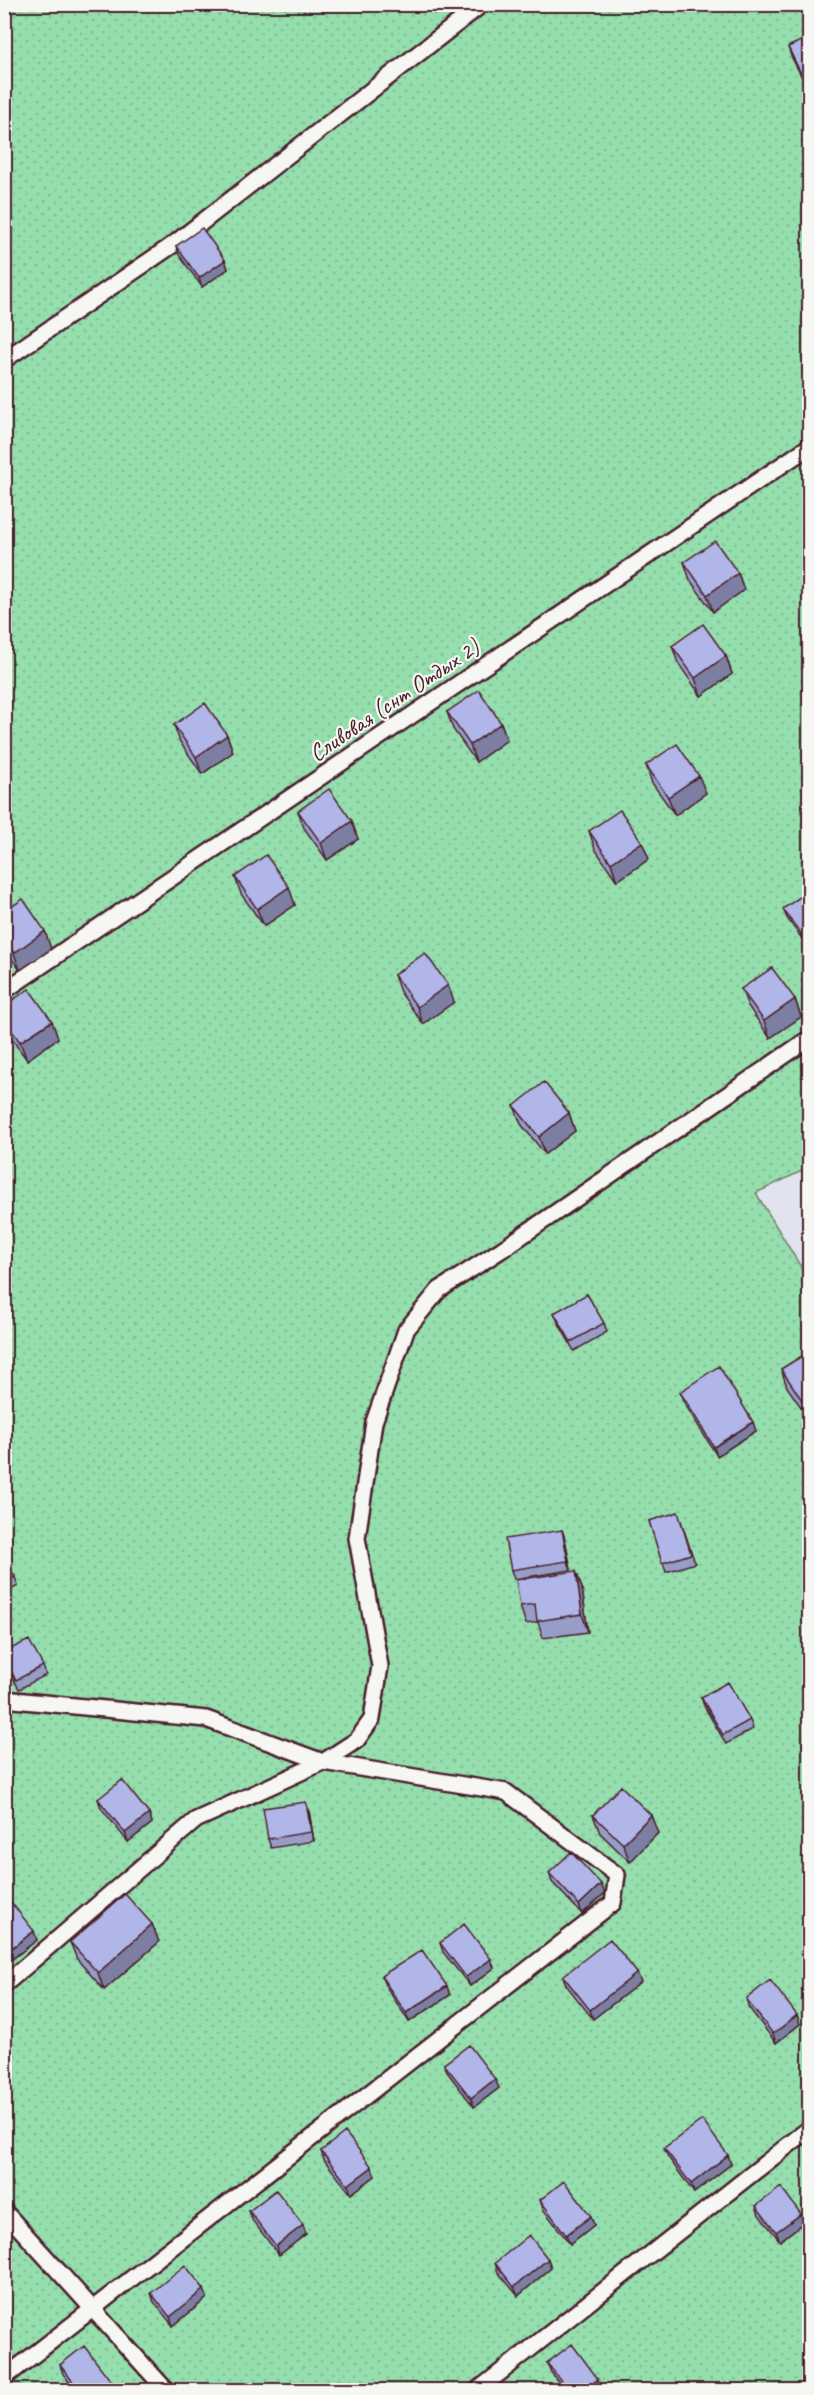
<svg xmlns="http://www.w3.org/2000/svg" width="814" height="2395" viewBox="0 0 814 2395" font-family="Caveat,sans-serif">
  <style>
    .green { fill: url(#green-dots); stroke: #707e6c; stroke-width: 1.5 }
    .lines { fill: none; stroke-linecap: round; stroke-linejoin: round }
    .lane-casing { stroke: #4a1f2b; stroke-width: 20 }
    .lane { stroke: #f6f6f2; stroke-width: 15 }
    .wall { fill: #979dc7; stroke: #4a1f2b; stroke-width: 1.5 }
    .shaded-wall { fill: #7b7fa2; stroke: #4a1f2b; stroke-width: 1.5 }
    .building { fill: #b0b6e7; stroke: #4a1f2b; stroke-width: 1.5 }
    .labels { text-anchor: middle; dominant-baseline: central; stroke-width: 4.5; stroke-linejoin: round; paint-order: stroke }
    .street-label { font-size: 24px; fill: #4a1f2b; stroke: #f6f6f2 }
  </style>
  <defs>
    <pattern id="green-dots" width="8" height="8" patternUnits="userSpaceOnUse" patternTransform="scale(1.5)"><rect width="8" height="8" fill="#95dead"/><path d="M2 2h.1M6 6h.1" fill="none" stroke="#82be95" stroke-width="1.8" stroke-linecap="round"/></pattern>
  </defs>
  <rect width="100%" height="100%" fill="#e1e3ef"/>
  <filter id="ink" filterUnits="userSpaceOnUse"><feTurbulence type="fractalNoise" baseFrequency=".0167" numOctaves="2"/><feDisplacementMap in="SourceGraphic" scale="12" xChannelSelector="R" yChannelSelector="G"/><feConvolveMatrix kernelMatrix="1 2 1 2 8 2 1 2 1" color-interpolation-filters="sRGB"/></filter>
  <g filter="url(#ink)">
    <!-- green -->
    <path class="green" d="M 5,5 L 809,5 L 810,1167 L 756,1193 L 810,1282 L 809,2390 L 5,2390 Z"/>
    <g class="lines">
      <defs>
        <path id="lane" d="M 4,360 L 174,244 L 482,4
          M 4,991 L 810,446
          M 4,1699 L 206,1719 L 323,1762 L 506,1792 L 617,1875 L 613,1903 L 4,2378
          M 4,1985 L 196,1820 L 323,1762 L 357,1740 L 372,1719 L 380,1666 L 357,1538 L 374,1422 L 406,1330 L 439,1290 L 501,1250 L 810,1038
          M 4,2211 L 166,2390
          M 478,2390 L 810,2128"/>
      </defs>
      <!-- lane casing -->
      <use href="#lane" class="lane-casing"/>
      <!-- lane -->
      <use href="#lane" class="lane"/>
    </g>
    <!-- wall -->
    <path class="wall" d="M 810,37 L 810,93 L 791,56 L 788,47 Z
      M 176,246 L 225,260 L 228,269 L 202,287 L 179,255 Z
      M 684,562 L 738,573 L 744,590 L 713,612 L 690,580 Z
      M 672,646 L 726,656 L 732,674 L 701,696 L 678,663 Z
      M 447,712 L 501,723 L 507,740 L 476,762 L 453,729 Z
      M 174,725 L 227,735 L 233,752 L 202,774 L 180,742 Z
      M 646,765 L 706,793 L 675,815 L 652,783 Z
      M 298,811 L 358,839 L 327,860 L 304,828 Z
      M 589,831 L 649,859 L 617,881 L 595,849 Z
      M 235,877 L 295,905 L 264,926 L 241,894 Z
      M 810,890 L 810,939 L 805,943 L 787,918 L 783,909 Z
      M 4,912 L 51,949 L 20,970 L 4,948 Z
      M 394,975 L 454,1002 L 423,1024 L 400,992 Z
      M 741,989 L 795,999 L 801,1017 L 770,1038 L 748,1006 Z
      M 4,1006 L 58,1038 L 27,1060 L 4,1028 Z
      M 514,1106 L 569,1113 L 575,1131 L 545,1154 L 521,1124 Z
      M 554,1313 L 604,1323 L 607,1332 L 574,1351 L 558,1322 Z
      M 810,1351 L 810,1420 L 787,1387 L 781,1369 Z
      M 680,1392 L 756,1431 L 717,1456 L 683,1401 Z
      M 649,1521 L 681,1521 L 695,1563 L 666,1572 Z
      M 562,1530 L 565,1539 L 571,1570 L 514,1579 L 511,1570 Z
      M 4,1560 L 15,1577 L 18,1586 L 4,1594 Z
      M 582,1588 L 588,1632 L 543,1638 L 538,1622 L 526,1624 L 520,1606 Z
      M 4,1652 L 43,1666 L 46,1675 L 19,1689 L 5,1663 Z
      M 701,1697 L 750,1720 L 753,1729 L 726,1744 L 704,1706 Z
      M 98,1799 L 149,1814 L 152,1823 L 128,1842 L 101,1808 Z
      M 309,1811 L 314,1841 L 271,1848 L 268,1839 Z
      M 593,1815 L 658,1833 L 630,1862 L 600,1833 Z
      M 549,1873 L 605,1893 L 582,1914 L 552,1882 Z
      M 4,1898 L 37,1940 L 12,1959 L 4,1949 Z
      M 152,1924 L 159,1942 L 104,1990 L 77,1959 L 70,1942 Z
      M 440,1943 L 491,1959 L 494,1968 L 470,1986 L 443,1952 Z
      M 637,1973 L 641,1982 L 593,2019 L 566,1985 L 563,1976 Z
      M 381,1976 L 450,1995 L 409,2022 L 385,1985 Z
      M 746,1999 L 797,2015 L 800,2024 L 776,2043 L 749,2008 Z
      M 444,2064 L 499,2088 L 474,2107 L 448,2073 Z
      M 664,2148 L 731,2164 L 694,2193 L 668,2157 Z
      M 321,2151 L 375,2176 L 351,2194 L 324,2160 Z
      M 540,2200 L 594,2225 L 570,2244 L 543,2209 Z
      M 756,2206 L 804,2222 L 780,2241 L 759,2215 Z
      M 249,2211 L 306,2234 L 279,2255 L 252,2220 Z
      M 548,2259 L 551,2268 L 518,2296 L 498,2272 L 495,2263 Z
      M 151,2293 L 207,2298 L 173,2326 L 154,2302 Z
      M 547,2363 L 602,2388 L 598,2391 L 565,2391 L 551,2372 Z
      M 60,2365 L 114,2390 L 76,2391 L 63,2374 Z"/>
    <!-- shaded-wall -->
    <path class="shaded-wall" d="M 225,260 L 228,269 L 202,287 L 199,278 Z
      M 738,573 L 744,590 L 713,612 L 707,595 Z
      M 726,656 L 732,674 L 701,696 L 695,678 Z
      M 501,723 L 507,740 L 476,762 L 470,745 Z
      M 227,735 L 233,752 L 202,774 L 196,757 Z
      M 699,776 L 706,793 L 675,815 L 668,797 Z
      M 352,821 L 358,839 L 327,860 L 321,843 Z
      M 642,842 L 649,859 L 617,881 L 611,863 Z
      M 289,887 L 295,905 L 264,926 L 257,909 Z
      M 810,928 L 810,939 L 805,943 L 801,934 Z
      M 45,931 L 51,949 L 20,970 L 14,953 Z
      M 448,985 L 454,1002 L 423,1024 L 417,1007 Z
      M 795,999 L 801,1017 L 770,1038 L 764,1021 Z
      M 52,1021 L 58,1038 L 27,1060 L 20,1042 Z
      M 569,1113 L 575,1131 L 545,1154 L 539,1137 Z
      M 753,1422 L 756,1431 L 717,1456 L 714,1447 Z
      M 562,1530 L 565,1539 L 571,1570 L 568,1561 Z
      M 576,1571 L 582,1588 L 588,1632 L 582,1614 Z
      M 306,1802 L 309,1811 L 314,1841 L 311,1832 Z
      M 149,1814 L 152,1823 L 128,1842 L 125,1833 Z
      M 651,1815 L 658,1833 L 630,1862 L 623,1844 Z
      M 6,1834 L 9,1843 L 4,1847 L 4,1836 Z
      M 601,1884 L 605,1893 L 582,1914 L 579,1905 Z
      M 152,1924 L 159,1942 L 104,1990 L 98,1973 Z
      M 34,1931 L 37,1940 L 12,1959 L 9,1950 Z
      M 491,1959 L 494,1968 L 470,1986 L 466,1977 Z
      M 637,1973 L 641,1982 L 593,2019 L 590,2010 Z
      M 447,1986 L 450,1995 L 409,2022 L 406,2013 Z
      M 797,2015 L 800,2024 L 776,2043 L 773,2034 Z
      M 495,2079 L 499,2088 L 474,2107 L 471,2098 Z
      M 728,2155 L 731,2164 L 694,2193 L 691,2184 Z
      M 372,2167 L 375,2176 L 351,2194 L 348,2185 Z
      M 801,2214 L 804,2222 L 780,2241 L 776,2232 Z
      M 591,2216 L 594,2225 L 570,2244 L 566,2235 Z
      M 303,2225 L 306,2234 L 279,2255 L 276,2246 Z
      M 548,2259 L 551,2268 L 518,2296 L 514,2287 Z
      M 204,2289 L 207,2298 L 173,2326 L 170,2317 Z
      M 598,2379 L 602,2388 L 598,2391 L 583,2391 Z
      M 111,2381 L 114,2390 L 114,2391 L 98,2391 Z"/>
    <!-- building -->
    <path class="building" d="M 810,37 L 810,85 L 807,86 L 788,47 Z
      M 202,228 L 225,260 L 199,278 L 176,246 Z
      M 715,541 L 738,573 L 707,595 L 684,562 Z
      M 703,624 L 726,656 L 695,678 L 672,646 Z
      M 479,690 L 501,723 L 470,745 L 447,712 Z
      M 205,703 L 227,735 L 196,757 L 174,725 Z
      M 677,744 L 699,776 L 668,797 L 646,765 Z
      M 329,789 L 352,821 L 321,843 L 298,811 Z
      M 620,810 L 642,842 L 611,863 L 589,831 Z
      M 266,855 L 289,887 L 257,909 L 235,877 Z
      M 810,890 L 810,928 L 801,934 L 783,909 Z
      M 23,899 L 45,931 L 14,953 L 4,940 L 4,912 Z
      M 425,953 L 448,985 L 417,1007 L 394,975 Z
      M 772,968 L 795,999 L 764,1021 L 741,989 Z
      M 29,989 L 52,1021 L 20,1042 L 4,1020 L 4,1006 Z
      M 544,1082 L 569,1113 L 539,1137 L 514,1106 Z
      M 587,1294 L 604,1323 L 571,1342 L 554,1313 Z
      M 810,1351 L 810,1412 L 781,1369 Z
      M 719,1366 L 753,1422 L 714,1447 L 680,1392 Z
      M 678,1512 L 691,1554 L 662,1563 L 649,1521 Z
      M 562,1530 L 568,1561 L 511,1570 L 505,1539 Z
      M 4,1560 L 15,1577 L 4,1583 Z
      M 576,1571 L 582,1614 L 537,1621 L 535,1604 L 520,1606 L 516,1580 Z
      M 29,1640 L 43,1666 L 16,1680 L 4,1659 L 4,1652 Z
      M 728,1682 L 750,1720 L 723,1735 L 701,1697 Z
      M 122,1780 L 149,1814 L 125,1833 L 98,1799 Z
      M 621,1786 L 651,1815 L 623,1844 L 593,1815 Z
      M 306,1802 L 311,1832 L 268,1839 L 263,1808 Z
      M 810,1836 L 810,1844 L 806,1839 Z
      M 571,1852 L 601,1884 L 579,1905 L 549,1873 Z
      M 125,1894 L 152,1924 L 98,1973 L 70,1942 Z
      M 6,1896 L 34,1931 L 9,1950 L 4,1944 L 4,1898 Z
      M 464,1924 L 491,1959 L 466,1977 L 440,1943 Z
      M 610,1939 L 637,1973 L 590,2010 L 563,1976 Z
      M 422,1950 L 447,1986 L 406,2013 L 381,1976 Z
      M 770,1980 L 797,2015 L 773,2034 L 746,1999 Z
      M 469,2045 L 495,2079 L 471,2098 L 444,2064 Z
      M 702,2120 L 728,2155 L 691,2184 L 664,2148 Z
      M 345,2132 L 372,2167 L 348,2185 L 321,2151 Z
      M 564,2181 L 591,2216 L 566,2235 L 540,2200 Z
      M 781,2187 L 801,2214 L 776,2232 L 756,2206 Z
      M 276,2190 L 303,2225 L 276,2246 L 249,2211 Z
      M 529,2235 L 548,2259 L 514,2287 L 495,2263 Z
      M 185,2265 L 204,2289 L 170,2317 L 151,2293 Z
      M 572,2344 L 598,2379 L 583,2391 L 569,2391 L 547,2363 Z
      M 84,2346 L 111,2381 L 98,2391 L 80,2391 L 60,2365 Z"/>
  </g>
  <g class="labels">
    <!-- street labels -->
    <g class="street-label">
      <text transform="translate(394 700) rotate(-34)">Сливовая (снт Отдых 2)</text>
    </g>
  </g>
  <!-- margin -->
  <rect width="814" height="2395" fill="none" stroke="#f6f6f2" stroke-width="24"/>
  <rect x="12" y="12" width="790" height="2371" fill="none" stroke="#4a1f2b" stroke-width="2" filter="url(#ink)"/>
</svg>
